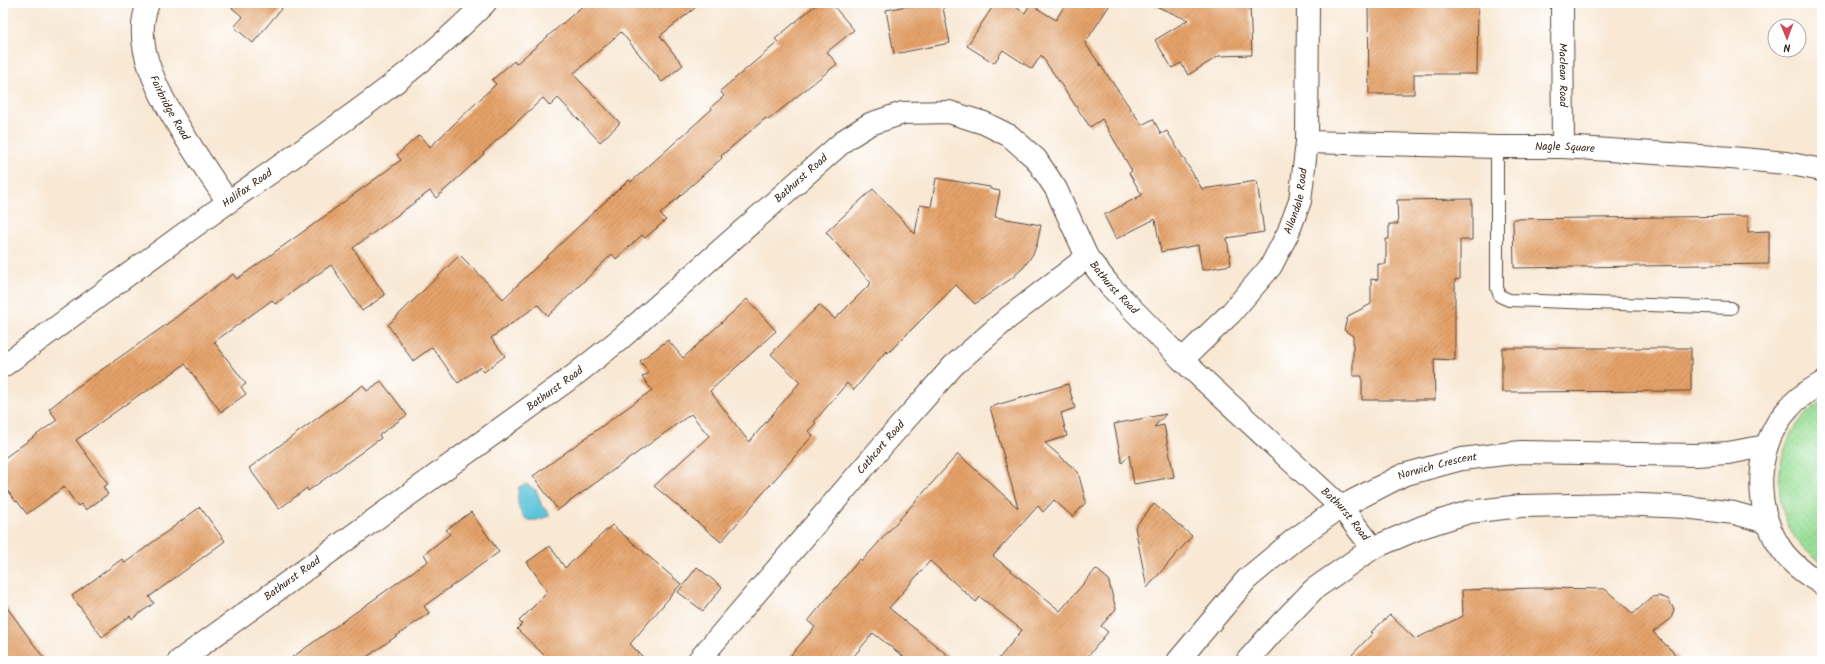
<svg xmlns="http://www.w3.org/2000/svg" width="1825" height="664" viewBox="0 0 1825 664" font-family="Kalam,sans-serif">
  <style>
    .grass { fill: url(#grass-dots); stroke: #6a845a }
    .water { fill: #5dc5da; stroke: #4c787c }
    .building { fill: url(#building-hatch) }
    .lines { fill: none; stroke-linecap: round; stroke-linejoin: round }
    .lane-casing { stroke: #574639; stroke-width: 14 }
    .street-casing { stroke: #574639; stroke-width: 24 }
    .secondary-casing { stroke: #574639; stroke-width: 24 }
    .lane { stroke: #fff; stroke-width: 12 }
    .street { stroke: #fff; stroke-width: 22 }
    .secondary { stroke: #fff; stroke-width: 22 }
    .labels { text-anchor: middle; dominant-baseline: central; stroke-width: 3; stroke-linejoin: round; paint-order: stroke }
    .street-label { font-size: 11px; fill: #3b2a1e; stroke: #fff }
  </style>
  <defs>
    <pattern id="grass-dots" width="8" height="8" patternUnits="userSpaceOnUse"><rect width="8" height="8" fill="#9adf97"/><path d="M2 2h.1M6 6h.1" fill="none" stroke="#86c082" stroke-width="1.8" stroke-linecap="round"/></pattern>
    <pattern id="building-hatch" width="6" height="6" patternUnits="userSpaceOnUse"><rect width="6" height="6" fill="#e5a269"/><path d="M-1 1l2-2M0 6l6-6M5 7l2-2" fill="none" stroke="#bb8456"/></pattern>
  </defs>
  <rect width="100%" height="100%" fill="#fff"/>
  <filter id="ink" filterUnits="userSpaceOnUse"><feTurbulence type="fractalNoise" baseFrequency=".025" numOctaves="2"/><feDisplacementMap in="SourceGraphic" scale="8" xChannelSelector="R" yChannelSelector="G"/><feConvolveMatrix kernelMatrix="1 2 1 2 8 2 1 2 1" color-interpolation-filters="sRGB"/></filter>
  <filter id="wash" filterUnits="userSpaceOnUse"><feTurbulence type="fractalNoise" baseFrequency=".012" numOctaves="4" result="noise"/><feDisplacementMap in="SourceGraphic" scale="16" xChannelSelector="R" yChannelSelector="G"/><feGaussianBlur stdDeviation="0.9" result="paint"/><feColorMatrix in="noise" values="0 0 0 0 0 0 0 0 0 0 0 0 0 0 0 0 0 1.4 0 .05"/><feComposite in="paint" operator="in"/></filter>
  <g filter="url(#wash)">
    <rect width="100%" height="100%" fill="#f8e8d4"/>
    <!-- grass -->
    <path class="grass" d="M 1822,402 L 1822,562 C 1764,530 1766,435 1822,402 Z"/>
    <!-- water -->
    <path class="water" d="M 526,484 L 536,490 L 542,506 L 549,513 L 549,516 C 545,517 541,519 537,520 C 518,524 516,500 519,487 Z"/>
    <g id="blocks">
      <!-- building -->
      <path class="building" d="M 226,3 L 286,3 L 253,43 L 234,27 L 243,17 Z
        M 586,3 L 701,3 L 660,36 L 683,65 L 662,82 L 621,32 L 573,74 L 620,123 L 600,142 L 558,98 L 550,106 L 543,98 L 483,153 L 484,154 L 436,198 L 430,191 L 353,248 L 385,295 L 362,311 L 331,265 L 275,304 L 272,300 L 214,342 L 246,384 L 241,387 L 246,394 L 221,412 L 185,364 L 144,393 L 143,392 L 76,440 L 108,484 L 103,487 L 108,494 L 86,510 L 81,504 L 78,506 L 64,487 L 27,514 L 17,501 L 16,502 L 3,485 L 3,459 L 57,420 L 49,409 L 74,389 L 163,327 L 233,274 L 237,279 L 314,224 L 401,160 L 397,155 L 419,135 L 430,147 L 496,84 L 492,80 L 514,61 L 516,64 Z
        M 818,3 L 831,3 L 854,30 L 827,52 L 837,64 L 768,120 L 766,118 L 721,156 L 722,158 L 660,214 L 666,220 L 645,238 L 642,235 L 616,259 L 612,254 L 548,316 L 538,305 L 491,338 L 505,356 L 484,372 L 480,367 L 458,383 L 432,347 L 413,361 L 388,325 L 460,255 L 503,299 L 600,206 L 629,180 L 631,182 L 712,109 L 711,107 L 724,96 L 720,91 L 778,42 L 775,39 Z
        M 923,3 L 942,3 L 950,43 L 894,54 L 886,10 Z
        M 995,3 L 1009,3 L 1025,13 L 1030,4 L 1056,20 L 1066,3 L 1111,3 L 1085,43 L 1142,125 L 1153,119 L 1161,134 L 1167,131 L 1202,189 L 1257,181 L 1264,232 L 1227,238 L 1231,265 L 1202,270 L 1198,245 L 1161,252 L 1155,219 L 1116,239 L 1104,215 L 1142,195 L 1129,173 L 1132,171 L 1102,119 L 1090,127 L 1041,55 L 1032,69 L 1003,50 L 994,63 L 967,46 Z
        M 1149,3 L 1250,3 L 1252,55 L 1219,56 L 1188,75 L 1181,63 L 1172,68 L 1155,40 L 1188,20 Z
        M 1368,3 L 1478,3 L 1477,74 L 1414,74 L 1414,94 L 1369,94 Z
        M 936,178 L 990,187 L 990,189 L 1000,191 L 995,217 L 1041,225 L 1037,244 L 1033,254 L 1024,267 L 1012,278 L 975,304 L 956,285 L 888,353 L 886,351 L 854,390 L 847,383 L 814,422 L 816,423 L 808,431 L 813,435 L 721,542 L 654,486 L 709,436 L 691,414 L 558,510 L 533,476 L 652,390 L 642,377 L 649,373 L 640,361 L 668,340 L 683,358 L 747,299 L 776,331 L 710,391 L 749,442 L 800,382 L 771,354 L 819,305 L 835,319 L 871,283 L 826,232 L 873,189 L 915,234 L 920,205 L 931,207 Z
        M 1472,199 L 1472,240 L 1460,240 L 1460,279 L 1455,280 L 1455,360 L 1434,359 L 1435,400 L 1362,400 L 1362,376 L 1353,376 L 1353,336 L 1344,330 L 1347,319 L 1350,315 L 1371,304 L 1371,279 L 1378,280 L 1378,264 L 1386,264 L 1386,239 L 1389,239 L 1389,224 L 1398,224 L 1397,200 Z
        M 1748,216 L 1748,232 L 1769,231 L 1769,264 L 1514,268 L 1513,219 Z
        M 1502,348 L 1691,348 L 1691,391 L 1502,392 Z
        M 381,381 L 407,415 L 379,435 L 381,438 L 348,462 L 308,491 L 307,488 L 279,509 L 249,468 L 363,385 L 367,391 Z
        M 1068,384 L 1075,408 L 1061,413 L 1067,436 L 1045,443 L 1078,472 L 1086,502 L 1073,517 L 1054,500 L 1043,512 L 1038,506 L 993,556 L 1060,611 L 1096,569 L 1108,579 L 1116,609 L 1101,626 L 1108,632 L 1084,661 L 997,661 L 1022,630 L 980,597 L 976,602 L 930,561 L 889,608 L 955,661 L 909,661 L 873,633 L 850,661 L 786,661 L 815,627 L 808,621 L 860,559 L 862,561 L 958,454 L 1018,508 L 990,407 Z
        M 1166,414 L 1154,427 L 1164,425 L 1174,477 L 1134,484 L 1129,455 L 1122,463 L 1114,424 Z
        M 1154,504 L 1192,536 L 1147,588 L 1135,527 Z
        M 200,507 L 225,541 L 149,597 L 154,603 L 132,619 L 130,616 L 102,637 L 72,596 L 122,559 L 125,563 Z
        M 471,512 L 499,552 L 424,606 L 429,613 L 361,661 L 287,661 L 428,561 L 424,554 L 450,534 L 446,530 Z
        M 612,525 L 681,584 L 630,644 L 647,661 L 550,661 L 517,629 L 522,624 L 519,621 L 548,592 L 527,562 L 550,546 L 565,568 Z
        M 697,567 L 722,587 L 703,611 L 678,592 Z
        M 1536,588 L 1605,589 L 1633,614 L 1652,597 L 1659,596 L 1668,599 L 1674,609 L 1671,619 L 1653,632 L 1682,661 L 1346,661 L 1373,633 L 1371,632 L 1390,615 L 1415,639 L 1463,616 L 1462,590 Z
        M 3,602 L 46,661 L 3,661 Z"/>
    </g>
  </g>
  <g filter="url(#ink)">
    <use href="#blocks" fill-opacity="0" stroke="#574639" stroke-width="1"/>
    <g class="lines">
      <defs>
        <path id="lane" d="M 1497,147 L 1497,288 L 1500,296 L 1509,300 L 1731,308"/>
        <g id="street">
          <path id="s1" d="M 148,3 C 144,14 142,25 143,36 C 144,84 201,161 228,202"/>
          <path id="s2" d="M 1562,3 L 1563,147"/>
          <path id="s3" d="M 1307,142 L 1497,147 L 1563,147 L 1731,158 L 1786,163 L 1822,170"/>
          <path id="s4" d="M 1182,360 L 1231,313 L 1271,266 L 1288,233 L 1300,201 L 1307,142 L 1308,3"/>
          <path id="s5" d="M 3,366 C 80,311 156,253 234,198 C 321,137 410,79 485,3"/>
          <path id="s6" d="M 179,661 L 576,374 L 619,340 L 846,139 L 870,124 L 903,113 L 949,112 L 984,123 L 1010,136 L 1036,159 L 1056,189 L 1087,257 L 1110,286 L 1182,360 L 1341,507 L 1373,548"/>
          <path id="s7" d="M 698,661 L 884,444 L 953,366 L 1008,318 L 1087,257"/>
          <path id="s8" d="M 1178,661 L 1247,579 L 1295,539 L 1341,507 L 1403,475 L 1462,459 L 1521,452 L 1696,455 L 1728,453 L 1766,446"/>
          <path d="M 1247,661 L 1270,635 L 1314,589 L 1373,548 L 1422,527 L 1469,512 L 1521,506 L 1621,504 L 1685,507 L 1734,513 L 1766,522"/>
        </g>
        <path id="secondary" d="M 1822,383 C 1810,390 1798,397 1789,408 C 1754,446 1753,507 1781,549 C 1791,564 1807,575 1822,584"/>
      </defs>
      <!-- lane casing -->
      <use href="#lane" class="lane-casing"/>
      <!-- street casing -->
      <use href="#street" class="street-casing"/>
      <!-- secondary casing -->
      <use href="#secondary" class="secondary-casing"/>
      <!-- lane -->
      <use href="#lane" class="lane"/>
      <!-- street -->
      <use href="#street" class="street"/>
      <!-- secondary -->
      <use href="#secondary" class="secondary"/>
    </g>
  </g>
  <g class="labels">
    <!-- street labels -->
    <g class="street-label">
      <text stroke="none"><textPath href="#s2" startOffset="72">Maclean Road</textPath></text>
      <text stroke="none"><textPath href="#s1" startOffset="111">Fairbridge Road</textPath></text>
      <text stroke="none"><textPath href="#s3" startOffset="258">Nagle Square</textPath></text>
      <text stroke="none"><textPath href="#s6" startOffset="788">Bathurst Road</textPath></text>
      <text stroke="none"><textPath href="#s5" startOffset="302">Halifax Road</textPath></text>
      <text stroke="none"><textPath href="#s4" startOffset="200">Allandale Road</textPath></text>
      <text stroke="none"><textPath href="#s6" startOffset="1209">Bathurst Road</textPath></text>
      <text stroke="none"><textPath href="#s6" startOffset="464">Bathurst Road</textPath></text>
      <text stroke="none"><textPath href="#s7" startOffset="281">Cathcart Road</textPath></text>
      <text stroke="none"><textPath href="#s8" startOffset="331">Norwich Crescent</textPath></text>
      <text stroke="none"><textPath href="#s6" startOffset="1533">Bathurst Road</textPath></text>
      <text stroke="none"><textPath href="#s6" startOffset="140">Bathurst Road</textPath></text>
    </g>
  </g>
  <!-- margin -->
  <rect width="1825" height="664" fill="none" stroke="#fff" stroke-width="16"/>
  <!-- north arrow -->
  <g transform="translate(1787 38) rotate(179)"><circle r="19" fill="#ffffff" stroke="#b1aaa5"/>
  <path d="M0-3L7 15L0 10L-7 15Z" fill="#d1495b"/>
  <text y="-6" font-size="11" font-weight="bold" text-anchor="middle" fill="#3b2a1e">N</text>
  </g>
</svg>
